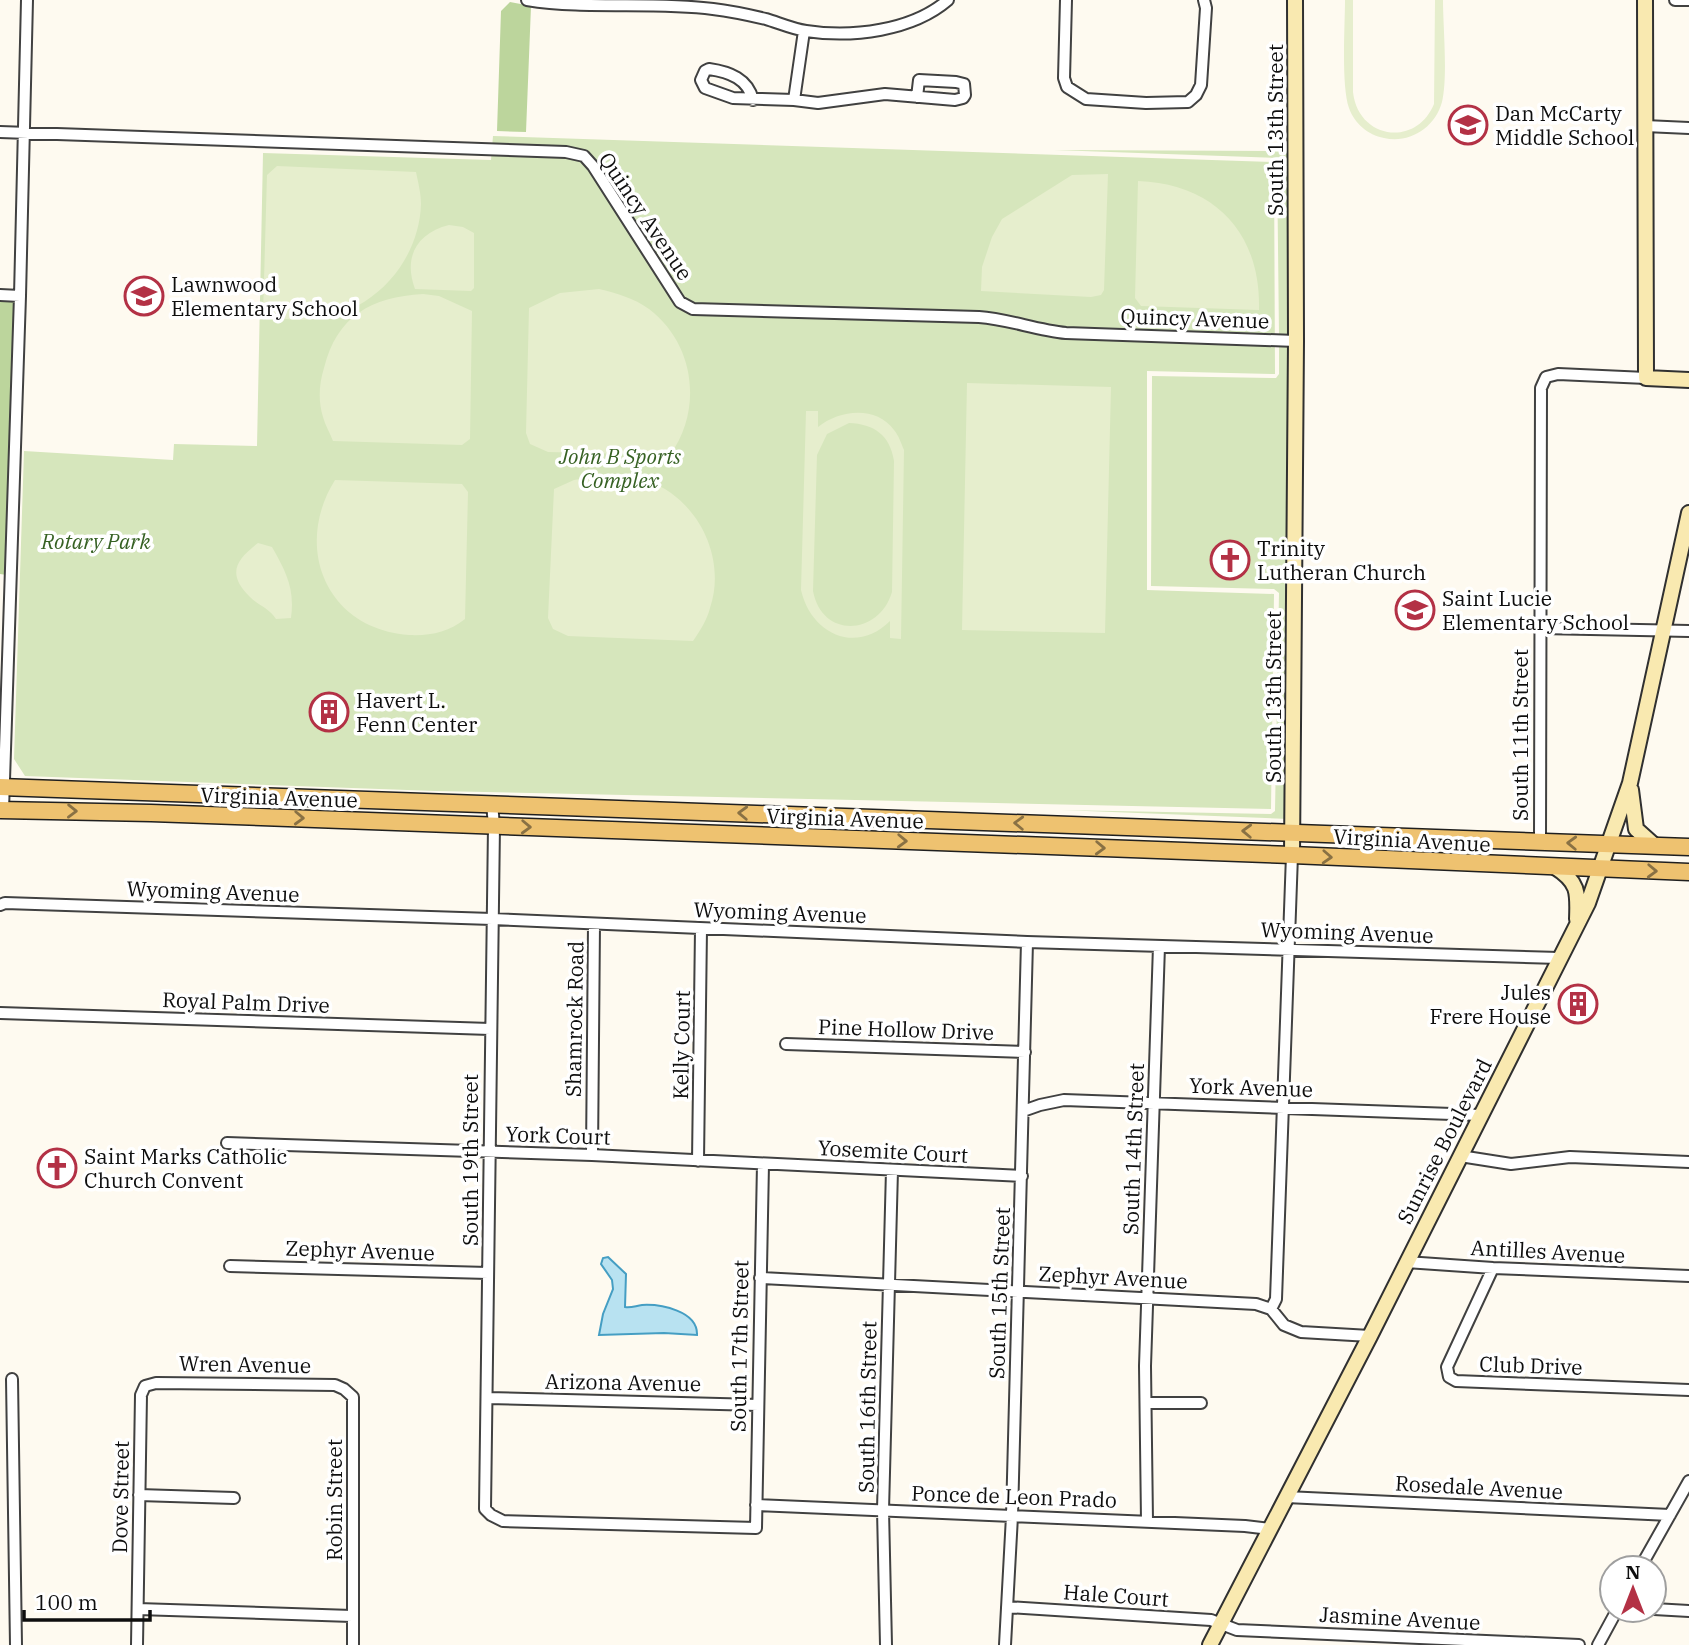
<svg xmlns="http://www.w3.org/2000/svg" width="1689" height="1645" viewBox="0 0 1689 1645" font-family="'IBM Plex Serif',serif">
  <style>
    .green { fill: #d6e6bc }
    .forest { fill: #bcd59c }
    .pitch { fill: #e6eecd; fill-rule: evenodd }
    .water { fill: #b8e2f1; stroke: #459ec3; stroke-width: 2 }
    .lines { fill: none; stroke-linecap: round; stroke-linejoin: round }
    .street-casing { stroke: #414141; stroke-width: 14 }
    .secondary-casing { stroke: #303030; stroke-width: 18 }
    .primary-casing { stroke: #1f1f1f; stroke-width: 19 }
    .street { stroke: #fff; stroke-width: 10 }
    .secondary { stroke: #f9e9b0; stroke-width: 14 }
    .primary { stroke: #eec270; stroke-width: 16 }
    .oneway { stroke: #897144 }
    .labels { text-anchor: middle; dominant-baseline: central; stroke-width: 7; stroke-linejoin: round; paint-order: stroke }
    .poi-label { font-size: 21px; fill: #0e0e0e; stroke: #fff; text-anchor: start }
    .street-label { font-size: 21px; fill: #0e0e0e; stroke: #fff }
    .park-label { font-size: 21px; font-style: italic; fill: #366123; stroke: #fff }
  </style>
  <rect width="100%" height="100%" fill="#fefaf0"/>
  <!-- green -->
  <path class="green" d="M 493,136 L 1274,162 L 1275,374 L 1147,371 L 1147,590 L 1274,594 L 1271,809 L 435,791 L 25,776 L 14,759 L 24,451 L 173,460 L 174,444 L 257,446 L 263,153 L 491,160 Z
    M 1054,150 L 1291,151 L 1292,336 L 1279,336 L 1277,158 Z
    M 1279,345 L 1292,346 L 1288,819 L 1061,810 L 1271,814 L 1275,811 L 1279,593 L 1274,589 L 1151,586 L 1152,376 L 1276,378 L 1279,374 Z"/>
  <!-- forest -->
  <path class="forest" d="M 510,2 L 531,6 L 526,132 L 497,131 L 501,11 Z
    M 0,300 L 16,301 L 7,575 L 0,574 Z"/>
  <!-- pitch -->
  <path class="pitch" d="M 1345,0 L 1353,0 L 1353,92 C 1358,139 1416,148 1434,104 L 1435,0 L 1443,0 C 1443,28 1448,77 1442,102 C 1435,128 1409,144 1384,138 C 1368,135 1354,123 1349,108 C 1341,85 1345,26 1345,0 Z
    M 277,166 L 416,172 C 418,182 421,193 421,204 C 419,267 365,321 301,320 C 288,320 276,317 263,315 L 267,175 Z
    M 1108,174 L 1104,290 L 1101,295 L 1091,297 L 981,291 L 982,267 L 992,237 L 1002,219 L 1072,175 Z
    M 1138,181 C 1215,184 1261,233 1259,310 L 1141,306 L 1135,298 Z
    M 449,225 L 463,227 L 474,233 L 474,288 L 471,291 L 415,289 C 403,257 417,233 449,225 Z
    M 599,289 C 616,293 634,298 649,309 C 695,344 703,409 670,455 L 548,452 L 530,444 L 526,433 L 529,308 L 560,293 Z
    M 423,294 L 439,296 L 472,311 L 470,439 L 462,445 L 333,441 C 330,433 325,425 323,417 C 318,401 319,384 324,368 C 337,316 371,297 423,294 Z
    M 967,383 L 1111,387 L 1105,633 L 962,630 Z
    M 806,411 L 818,411 L 818,427 C 839,410 876,405 894,430 C 899,436 901,443 904,450 L 901,639 L 890,638 L 890,621 C 856,655 811,634 801,590 ZM 849,423 C 874,424 890,435 894,461 L 892,592 C 879,636 822,639 813,591 L 817,455 L 827,434 Z
    M 611,474 C 623,475 637,476 648,481 C 698,499 727,558 710,608 C 707,620 700,631 693,641 L 568,636 L 553,629 L 548,618 L 554,489 L 574,480 Z
    M 335,480 L 462,484 L 468,492 L 465,619 C 449,632 430,636 409,635 C 326,629 293,547 335,480 Z
    M 258,543 L 272,547 C 286,572 295,588 291,618 L 276,619 C 269,608 259,606 250,597 C 227,574 235,561 258,543 Z"/>
  <!-- water -->
  <path class="water" d="M 608,1257 L 626,1274 L 625,1307 C 631,1308 635,1306 642,1305 C 661,1304 698,1311 697,1335 L 664,1333 L 599,1335 L 603,1314 L 613,1289 L 612,1280 L 601,1264 L 603,1258 Z"/>
  <g class="lines">
    <defs>
      <path id="street" d="M 527,0 C 588,10 652,1 713,9 C 730,11 749,15 766,19 C 779,23 793,29 806,31 C 852,38 912,31 948,0
        M 1066,0 L 1064,78 L 1067,87 L 1086,99 L 1146,103 L 1188,102 L 1196,95 L 1201,85 L 1206,8 L 1204,0
        M 1675,0 L 1689,0
        M 753,100 C 748,79 730,72 709,69 L 705,71 L 701,80 L 705,88 L 733,98 L 794,100 L 818,103 L 885,94 L 955,100 L 963,98 L 965,95 L 964,84 L 956,82 L 919,80 L 917,97
        M 794,100 L 804,31
        M 1645,126 L 1689,128
        M 0,132 L 566,152 L 584,156 L 593,166 L 680,302 L 693,309 L 979,317 C 1008,319 1036,330 1066,333 L 1296,341
        M 0,295 L 20,296
        M 1541,628 L 1689,631
        M 492,803 L 494,826 L 485,1509 L 491,1515 L 503,1521 L 756,1528 L 763,1164
        M 3,810 L 20,296 L 27,0
        M 1540,842 L 1541,388 L 1546,377 L 1558,374 L 1646,378
        M 0,905 L 5,903 L 492,919 L 1027,942 L 1559,958
        M 0,1013 L 490,1029
        M 786,1044 L 1025,1052
        M 1023,1111 L 1040,1105 L 1064,1100 L 1480,1115
        M 227,1143 L 592,1155 L 1022,1176
        M 592,1155 L 594,924
        M 1460,1156 L 1511,1164 L 1570,1157 L 1689,1162
        M 698,1161 L 701,929
        M 1406,1262 L 1493,1268 L 1689,1276
        M 230,1266 L 488,1273
        M 1493,1268 L 1447,1367 L 1449,1377 L 1456,1381 L 1689,1390
        M 760,1278 L 1256,1304 L 1271,1309 L 1284,1325 L 1301,1332 L 1370,1336
        M 1271,1309 L 1276,1299 L 1292,855
        M 12,1379 L 16,1645
        M 487,1398 L 758,1405
        M 1146,1403 L 1201,1403
        M 139,1495 L 234,1498
        M 1286,1497 L 1670,1515
        M 756,1505 L 1245,1526 L 1270,1529
        M 1147,1521 L 1145,1366 L 1159,946
        M 1640,1568 L 1689,1481
        M 1007,1607 L 1211,1620 L 1237,1630 L 1579,1645
        M 138,1609 L 352,1616
        M 1654,1609 L 1689,1611
        M 137,1645 L 141,1395 L 145,1386 L 156,1383 L 335,1385 L 344,1389 L 353,1397 L 353,1645
        M 886,1645 L 883,1510 L 892,1170
        M 1005,1645 L 1012,1516 L 1027,942
        M 1598,1645 L 1617,1610"/>
      <path id="secondary" d="M 1645,0 L 1646,378 L 1689,380
        M 1631,790 L 1636,829 L 1655,846
        M 1292,855 L 1296,341 L 1295,0
        M 1555,867 C 1579,882 1578,893 1577,919
        M 1210,1645 L 1370,1336 L 1588,903 L 1630,783 L 1689,513"/>
      <path id="primary" d="M 0,787 L 1689,847
        M 0,810 L 151,813 L 1292,855 L 1689,872"/>
    </defs>
    <!-- street casing -->
    <use href="#street" class="street-casing"/>
    <!-- secondary casing -->
    <use href="#secondary" class="secondary-casing"/>
    <!-- primary casing -->
    <use href="#primary" class="primary-casing"/>
    <!-- street -->
    <use href="#street" class="street"/>
    <!-- secondary -->
    <use href="#secondary" class="secondary"/>
    <!-- primary -->
    <use href="#primary" class="primary"/>
  </g>
  <!-- one-way arrows -->
  <defs><path id="oneway-chevron" d="M-2-3.5L2.5 0L-2 3.5" fill="none" stroke-width="1.6" stroke-linecap="round" stroke-linejoin="round" transform="scale(1.75)"/></defs>
  <g class="oneway">
    <use href="#oneway-chevron" transform="translate(72 811) rotate(1)"/>
    <use href="#oneway-chevron" transform="translate(743 813) rotate(-178)"/>
    <use href="#oneway-chevron" transform="translate(299 818) rotate(2)"/>
    <use href="#oneway-chevron" transform="translate(1019 823) rotate(-178)"/>
    <use href="#oneway-chevron" transform="translate(526 827) rotate(2)"/>
    <use href="#oneway-chevron" transform="translate(1247 831) rotate(-178)"/>
    <use href="#oneway-chevron" transform="translate(902 841) rotate(2)"/>
    <use href="#oneway-chevron" transform="translate(1572 843) rotate(-178)"/>
    <use href="#oneway-chevron" transform="translate(1100 848) rotate(2)"/>
    <use href="#oneway-chevron" transform="translate(1327 857) rotate(3)"/>
    <use href="#oneway-chevron" transform="translate(1652 871) rotate(2)"/>
  </g>
  <!-- icons -->
  <defs>
    <symbol id="school-ring" viewBox="-11 -11 22 22"><circle r="9.5" fill="#fff" stroke="#b33145" stroke-width="1.5"/><path d="M0-5L7-2L0 1L-7-2ZM-4 1L0 2.5L4 1V4Q0 6-4 4Z" fill="#b33145"/></symbol>
    <symbol id="church-ring" viewBox="-11 -11 22 22"><circle r="9.5" fill="#fff" stroke="#b33145" stroke-width="1.5"/><path d="M-1.2-6h2.4v3.5h3.3v2.4h-3.3V6h-2.4V-.1h-3.3v-2.4h3.3Z" fill="#b33145"/></symbol>
    <symbol id="building-ring" viewBox="-11 -11 22 22"><circle r="9.5" fill="#fff" stroke="#b33145" stroke-width="1.5"/><path d="M-4-6H4V6H1V3H-1V6H-4ZM-2.5-4.3h1.7v1.8h-1.7ZM.8-4.3h1.7v1.8H.8ZM-2.5-1h1.7V.8h-1.7ZM.8-1h1.7V.8H.8Z" fill="#b33145"/></symbol>
  </defs>
  <g fill-rule="evenodd">
    <use href="#school-ring" x="1446" y="103" width="44" height="44"/>
    <use href="#school-ring" x="122" y="274" width="44" height="44"/>
    <use href="#church-ring" x="1208" y="538" width="44" height="44"/>
    <use href="#school-ring" x="1393" y="588" width="44" height="44"/>
    <use href="#building-ring" x="307" y="690" width="44" height="44"/>
    <use href="#building-ring" x="1556" y="982" width="44" height="44"/>
    <use href="#church-ring" x="35" y="1146" width="44" height="44"/>
  </g>
  <g class="labels">
    <!-- poi labels -->
    <g class="poi-label">
      <text x="1495" y="113">Dan McCarty<tspan x="1495" dy="24">Middle School</tspan></text>
      <text x="171" y="284">Lawnwood<tspan x="171" dy="24">Elementary School</tspan></text>
      <text x="1257" y="548">Trinity<tspan x="1257" dy="24">Lutheran Church</tspan></text>
      <text x="1442" y="598">Saint Lucie<tspan x="1442" dy="24">Elementary School</tspan></text>
      <text x="356" y="700">Havert L.<tspan x="356" dy="24">Fenn Center</tspan></text>
      <text x="1551" y="992" text-anchor="end">Jules<tspan x="1551" dy="24">Frere House</tspan></text>
      <text x="84" y="1156">Saint Marks Catholic<tspan x="84" dy="24">Church Convent</tspan></text>
    </g>
    <!-- street labels -->
    <g class="street-label">
      <text transform="translate(1275 130) rotate(-90)">South 13th Street</text>
      <text transform="translate(646 216) rotate(56)">Quincy Avenue</text>
      <text transform="translate(1195 318) rotate(2)">Quincy Avenue</text>
      <text transform="translate(1273 697) rotate(-90)">South 13th Street</text>
      <text transform="translate(1520 735) rotate(-90)">South 11th Street</text>
      <text transform="translate(279 797) rotate(2)">Virginia Avenue</text>
      <text transform="translate(845 818) rotate(2)">Virginia Avenue</text>
      <text transform="translate(1412 840) rotate(3)">Virginia Avenue</text>
      <text transform="translate(213 891) rotate(2)">Wyoming Avenue</text>
      <text transform="translate(780 912) rotate(2)">Wyoming Avenue</text>
      <text transform="translate(1347 932) rotate(2)">Wyoming Avenue</text>
      <text transform="translate(246 1002) rotate(2)">Royal Palm Drive</text>
      <text transform="translate(574 1019) rotate(-89)">Shamrock Road</text>
      <text transform="translate(906 1029) rotate(2)">Pine Hollow Drive</text>
      <text transform="translate(681 1045) rotate(-89)">Kelly Court</text>
      <text transform="translate(1251 1087) rotate(2)">York Avenue</text>
      <text transform="translate(558 1135) rotate(2)">York Court</text>
      <text transform="translate(1444 1141) rotate(-63)">Sunrise Boulevard</text>
      <text transform="translate(1133 1149) rotate(-88)">South 14th Street</text>
      <text transform="translate(893 1151) rotate(3)">Yosemite Court</text>
      <text transform="translate(470 1160) rotate(-90)">South 19th Street</text>
      <text transform="translate(360 1250) rotate(2)">Zephyr Avenue</text>
      <text transform="translate(1548 1251) rotate(3)">Antilles Avenue</text>
      <text transform="translate(1113 1277) rotate(3)">Zephyr Avenue</text>
      <text transform="translate(999 1293) rotate(-88)">South 15th Street</text>
      <text transform="translate(739 1346) rotate(-89)">South 17th Street</text>
      <text transform="translate(245 1364) rotate(1)">Wren Avenue</text>
      <text transform="translate(1531 1365) rotate(2)">Club Drive</text>
      <text transform="translate(623 1382) rotate(1)">Arizona Avenue</text>
      <text transform="translate(867 1407) rotate(-89)">South 16th Street</text>
      <text transform="translate(1479 1487) rotate(3)">Rosedale Avenue</text>
      <text transform="translate(1014 1496) rotate(2)">Ponce de Leon Prado</text>
      <text transform="translate(120 1497) rotate(-89)">Dove Street</text>
      <text transform="translate(334 1500) rotate(-90)">Robin Street</text>
      <text transform="translate(1116 1595) rotate(4)">Hale Court</text>
      <text transform="translate(1400 1618) rotate(3)">Jasmine Avenue</text>
    </g>
    <!-- park labels -->
    <g class="park-label">
      <text x="620" y="456">John B Sports<tspan x="620" dy="24">Complex</tspan></text>
      <text x="96" y="541">Rotary Park</text>
    </g>
  </g>
  <!-- north arrow -->
  <g transform="translate(1633 1589)"><circle r="33" fill="#ffffff" stroke="#9f9f9f" stroke-width="2"/>
  <path d="M0-5L12 26L0 18L-12 26Z" fill="#b33145"/>
  <text y="-10" font-size="19" font-weight="bold" text-anchor="middle" fill="#0e0e0e">N</text>
  </g>
  <!-- scale -->
  <path d="M24 1610v10h126v-10" fill="none" stroke="#0e0e0e" stroke-width="3.5"/>
  <text x="35" y="1610" font-size="21" fill="#0e0e0e" stroke="#ffffff" stroke-width="5" paint-order="stroke">100 m</text>
</svg>
